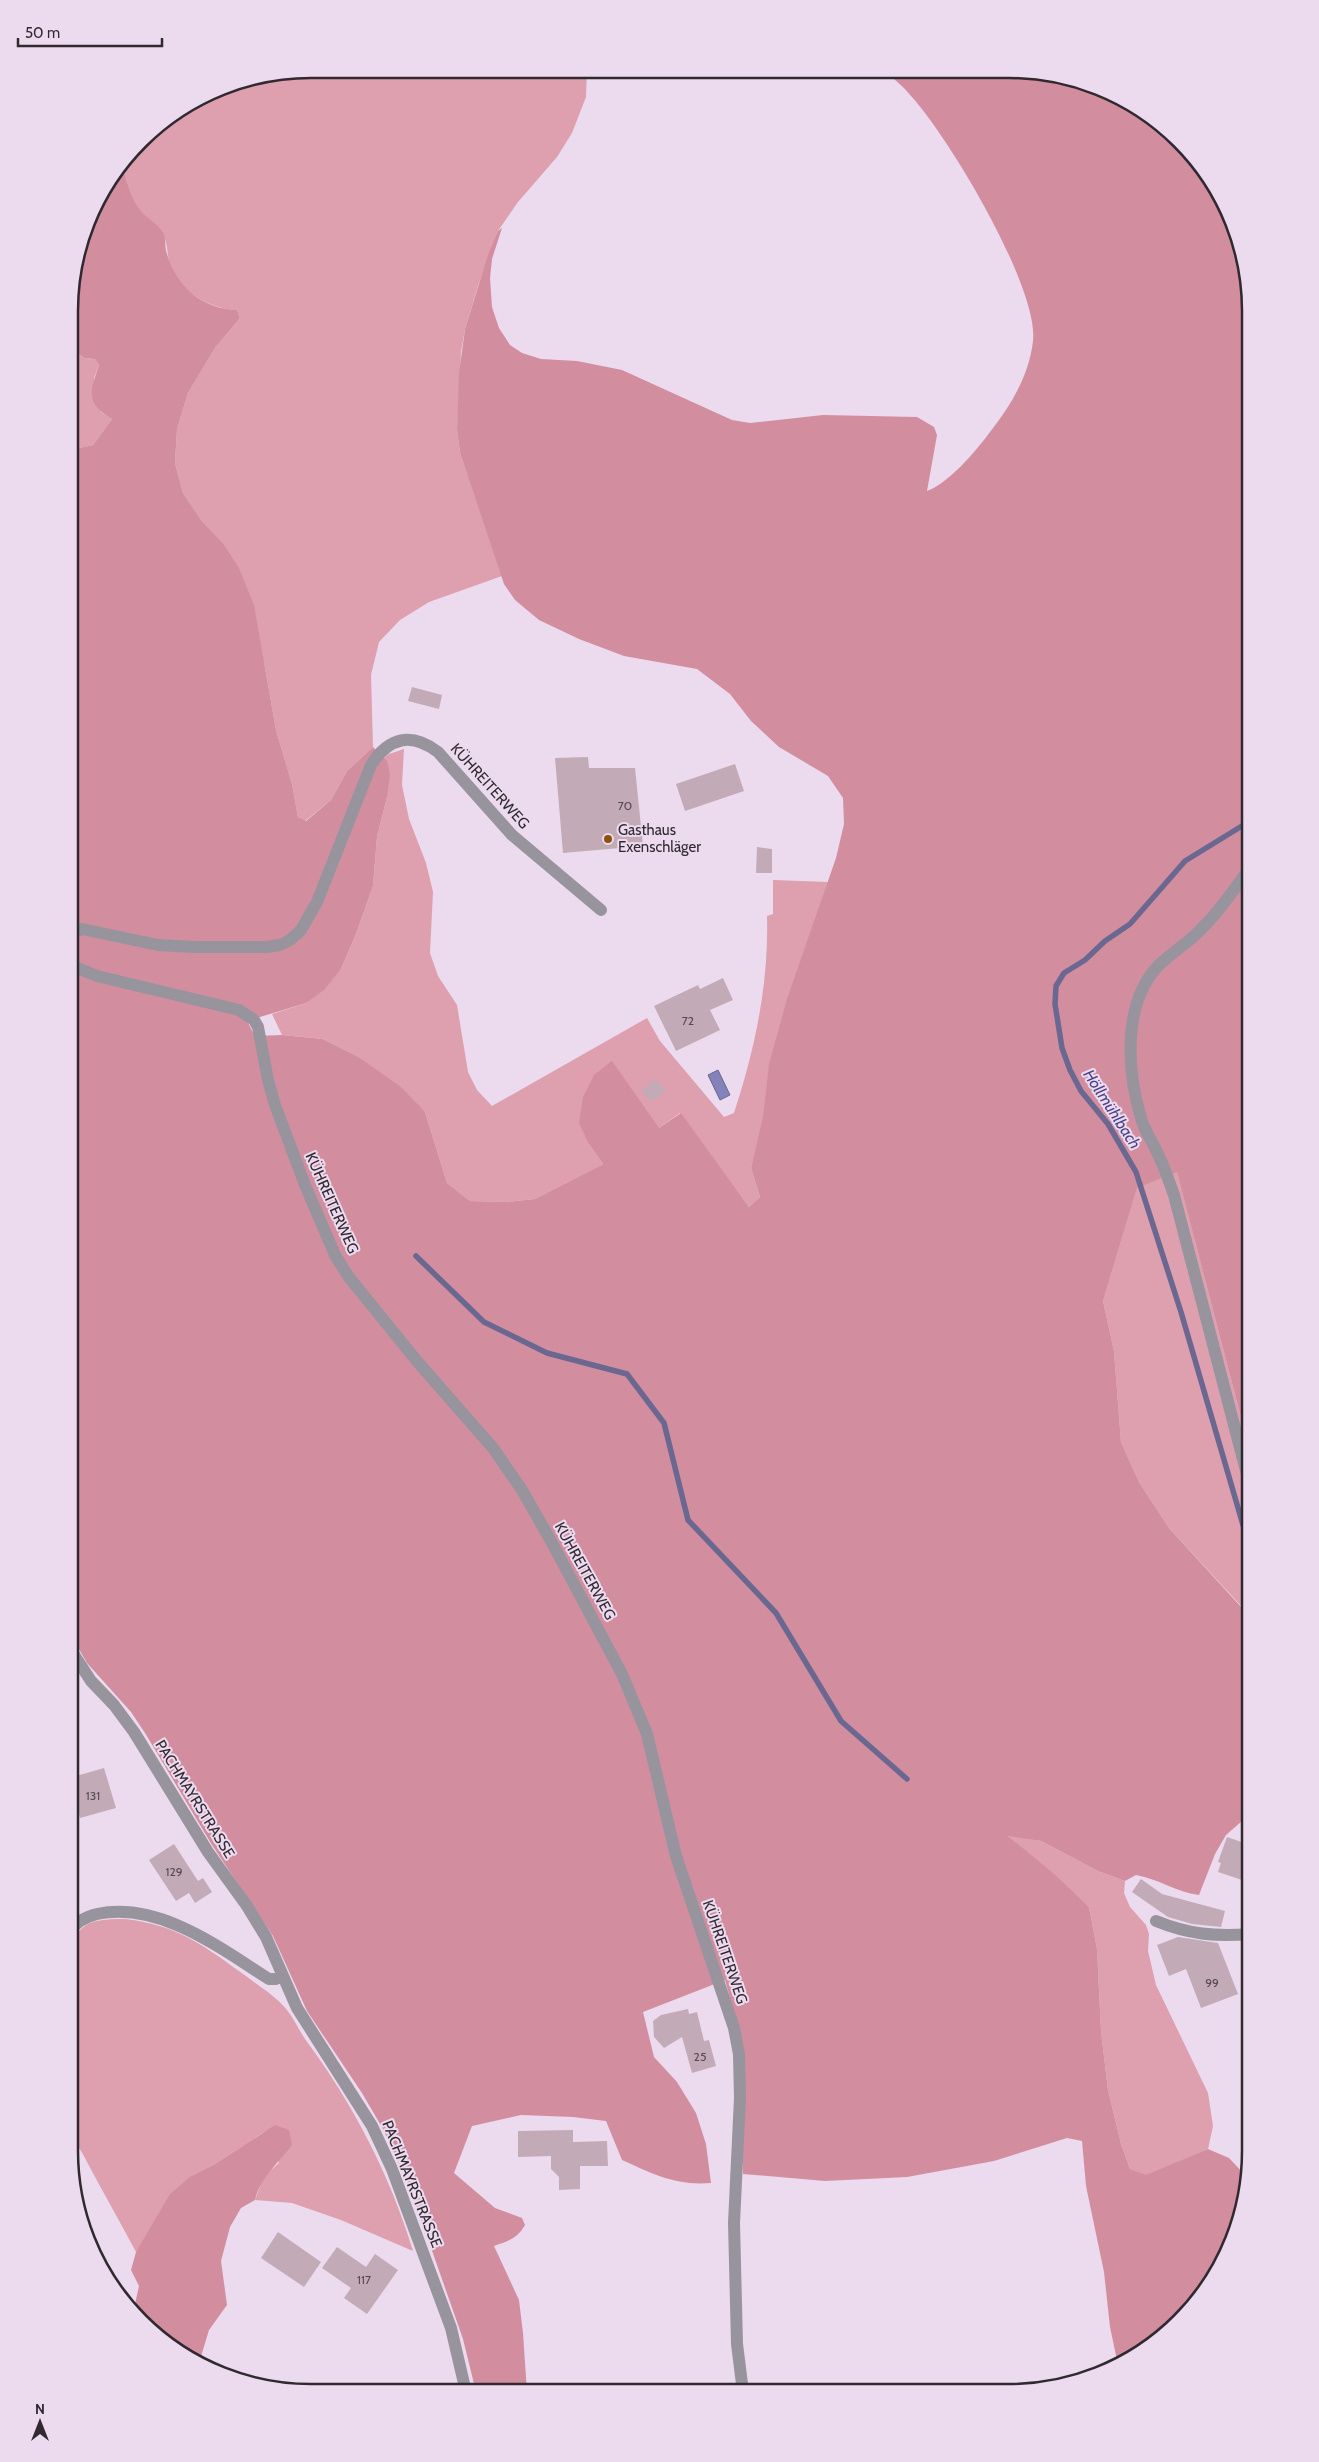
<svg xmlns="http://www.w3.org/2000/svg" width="1319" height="2462" viewBox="0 0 1319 2462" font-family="Cabin,sans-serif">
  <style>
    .green { fill: #de9fae }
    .forest { fill: #d28e9f }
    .water { fill: #8382bb; stroke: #6a6791 }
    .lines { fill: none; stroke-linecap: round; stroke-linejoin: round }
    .stream { stroke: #6a6791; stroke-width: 5.5 }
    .building { fill: #c2abb7 }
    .minor { stroke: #97949d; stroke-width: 12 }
    .tertiary { stroke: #97949d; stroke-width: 12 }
    .poi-dot { fill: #8c520c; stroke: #ecdaee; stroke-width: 2 }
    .labels { text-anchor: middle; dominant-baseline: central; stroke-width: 4; stroke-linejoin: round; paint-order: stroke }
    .number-label { font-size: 12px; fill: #544a52 }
    .street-label { font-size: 15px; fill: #302930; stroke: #ecdaee }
    .poi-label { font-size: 15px; fill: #302930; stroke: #ecdaee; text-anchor: start }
    .water-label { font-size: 16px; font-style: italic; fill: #474188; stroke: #ecdaee }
    .rim { fill: none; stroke: #302930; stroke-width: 2.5 }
  </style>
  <rect width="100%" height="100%" fill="#ecdaee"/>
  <!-- green -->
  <path class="green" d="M 310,69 L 587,70 L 586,97 L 572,133 L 557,157 L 518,202 L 498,231 L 478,286 L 465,329 L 461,352 L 457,430 L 460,453 L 502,576 L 429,602 L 400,620 L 379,642 L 371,675 L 373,747 L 347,771 L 331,800 L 305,821 L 298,817 L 292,784 L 276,730 L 264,662 L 222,542 L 202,521 L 183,493 L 175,463 L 177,429 L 188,393 L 215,348 L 240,318 L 237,310 C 210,309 180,292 170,265 C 167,256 168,247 165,239 C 161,226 147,220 139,210 C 131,199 127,180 122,167 L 151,129 L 218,87 Z
    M 71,348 L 84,358 L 95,359 L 99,365 L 94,378 L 101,412 L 112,419 L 93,445 L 79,448 L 71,459 Z
    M 404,749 L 402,785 L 409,819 L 426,863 L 433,892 L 430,953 L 438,976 L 457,1005 L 468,1072 L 477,1090 L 492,1106 L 647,1018 L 660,1041 L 724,1117 L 734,1113 C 755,1049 769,983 767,916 L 773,914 L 773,880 L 828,882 L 813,927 L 751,1168 L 760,1197 L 749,1207 L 680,1113 L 659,1128 L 589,1144 L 603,1164 L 535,1199 L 505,1202 L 470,1201 L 447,1183 L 425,1112 L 357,1056 L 323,1039 L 282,1035 L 272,1014 L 306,1003 L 341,969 L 356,934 L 373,886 L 377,837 L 387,797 L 384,758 L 389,754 Z
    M 1177,1171 L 1250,1452 L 1250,1611 L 1244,1609 L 1169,1528 L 1139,1482 L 1121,1442 L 1114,1351 L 1103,1301 L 1137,1187 Z
    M 1007,1835 L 1041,1841 L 1098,1871 L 1125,1881 L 1124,1893 L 1130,1907 L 1146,1925 L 1149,1934 L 1148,1951 L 1156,1985 L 1208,2093 L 1213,2126 L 1208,2149 L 1146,2176 L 1130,2169 L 1121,2144 L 1108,2090 L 1101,2031 L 1097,1949 L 1089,1907 Z
    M 125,1919 C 178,1925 204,1946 246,1976 C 260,1987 276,1996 287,2010 C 294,2019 299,2030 305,2039 C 353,2104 389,2173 413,2251 L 341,2220 L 292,2203 L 255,2200 L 264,2176 L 279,2163 L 264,2132 L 215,2164 L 191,2176 L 136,2252 C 120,2222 103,2192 87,2162 C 82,2151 72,2139 69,2128 C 63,2109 77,2089 77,2069 C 78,2034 49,1945 88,1924 C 99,1919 113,1919 125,1919 Z"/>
  <!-- forest -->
  <path class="forest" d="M 886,72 L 1056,73 L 1115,94 L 1168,129 L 1210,176 L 1238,233 L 1250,310 L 1250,1452 L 1177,1172 L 1137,1188 L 1103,1301 L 1114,1351 L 1121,1442 L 1139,1482 L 1169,1528 L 1243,1609 L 1250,1611 L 1250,1814 L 1226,1835 L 1215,1854 L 1199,1895 C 1176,1892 1159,1879 1136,1875 L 1125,1881 L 1098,1871 L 1041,1841 L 1008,1836 L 1053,1873 L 1089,1907 L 1097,1949 L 1101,2031 L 1108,2090 L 1121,2144 L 1130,2169 L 1146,2175 L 1208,2149 L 1229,2158 L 1247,2177 L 1232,2244 L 1200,2299 L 1143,2352 L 1118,2365 L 1110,2327 L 1104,2272 L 1086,2186 L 1082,2141 L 1067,2138 L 994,2161 L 907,2177 L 825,2181 L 743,2174 L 741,2038 L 725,1980 L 643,2012 L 654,2057 L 677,2082 L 696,2113 L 706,2144 L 711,2183 C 676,2186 653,2174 622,2160 L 606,2121 L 573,2117 L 521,2115 L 472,2126 L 454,2173 L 495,2208 L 522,2218 L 525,2225 C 517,2239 508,2241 494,2246 L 519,2300 L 523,2333 L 527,2392 L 476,2392 L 463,2339 L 409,2185 L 383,2129 L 362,2093 L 307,2011 L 273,1936 L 212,1845 L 145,1733 L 131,1712 L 87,1663 L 69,1632 L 71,459 L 79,448 L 93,445 L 112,419 C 85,403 90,392 99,365 L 95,359 L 84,358 L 71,348 L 71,279 L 94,203 L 122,167 C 127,180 131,199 140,210 C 146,218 157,223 162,231 C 167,237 164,246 167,254 C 176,286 202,309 237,310 L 240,318 L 215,348 L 188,393 L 177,429 L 175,463 L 183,493 L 202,521 L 222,542 L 239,568 L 254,605 L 276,730 L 292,784 L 298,817 L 306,821 L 331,800 L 347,771 L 373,747 L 387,761 L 390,774 L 387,797 L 377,837 L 373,886 L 356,934 L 341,969 L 324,990 L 306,1003 L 247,1021 L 255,1036 L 282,1035 L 323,1039 L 357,1056 L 401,1087 L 425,1112 L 447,1183 L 470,1201 L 505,1202 L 535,1199 L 603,1164 L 589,1144 L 579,1123 L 583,1097 L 594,1075 L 612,1061 L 659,1128 L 681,1113 L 749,1207 L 760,1197 L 751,1168 L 763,1117 L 769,1064 L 787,999 L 836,858 L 844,824 L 843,798 L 828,776 L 779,747 L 751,721 L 730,694 L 697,669 L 624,656 L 579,639 L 539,620 L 515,600 L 504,584 L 460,453 L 457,430 L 459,373 L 465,329 L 488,255 L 498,231 L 502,228 L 492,259 L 490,278 L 492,307 L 499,328 L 510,345 L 522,353 L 541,359 L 577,361 L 622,370 L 732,420 L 750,423 L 823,415 L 917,417 L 934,427 L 937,435 L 927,491 C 949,483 976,451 990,432 C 1011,405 1029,376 1033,341 C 1039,287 948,136 911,96 C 904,87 895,80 886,72 Z
    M 275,2125 L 289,2130 L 292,2145 C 278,2164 261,2176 255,2200 L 241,2208 L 230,2227 L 221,2261 L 227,2305 L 209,2330 L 199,2363 L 162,2340 L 161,2333 L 149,2327 L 139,2318 L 135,2304 L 139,2286 L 131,2270 L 136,2252 L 170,2194 L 191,2176 L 215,2164 Z"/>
  <!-- water -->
  <path class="water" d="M 718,1070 L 730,1095 L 720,1100 L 708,1075 Z"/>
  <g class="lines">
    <!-- stream -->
    <path class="stream" d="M 416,1256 L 484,1322 L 547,1353 L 627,1374 L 664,1423 L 688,1520 L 776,1613 L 841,1721 L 907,1779
      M 1250,1549 L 1181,1312 L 1136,1172 L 1108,1124 L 1081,1091 L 1070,1070 L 1062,1048 L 1055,1004 L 1056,986 L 1064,973 L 1085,960 L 1105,941 L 1130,924 L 1185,861 L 1250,821
      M 1250,1974 L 1250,1933"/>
  </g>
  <!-- building -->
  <path class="building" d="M 412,687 L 442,695 L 439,709 L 408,701 Z
    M 588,757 L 589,768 L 635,768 L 643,846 L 563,853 L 555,758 Z
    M 735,764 L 744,791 L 685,811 L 676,784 Z
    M 757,847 L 772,849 L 772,873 L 756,873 Z
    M 723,978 L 733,1000 L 710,1010 L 720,1030 L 676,1051 L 654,1006 L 698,985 L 700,989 Z
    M 656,1079 L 666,1091 L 651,1102 L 641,1091 Z
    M 104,1768 L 116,1808 L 80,1818 L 69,1778 Z
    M 1227,1837 L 1250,1845 L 1250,1866 L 1245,1881 L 1218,1872 L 1221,1863 L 1218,1862 Z
    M 174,1844 L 198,1881 L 203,1878 L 212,1892 L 195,1903 L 189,1893 L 176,1901 L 149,1860 Z
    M 1141,1879 L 1162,1894 L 1225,1911 L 1221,1927 L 1192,1924 L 1168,1917 L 1132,1892 Z
    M 1178,1937 L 1218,1943 L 1238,1994 L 1201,2008 L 1186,1969 L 1169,1976 L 1157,1945 Z
    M 688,2009 L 689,2014 L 697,2012 L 704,2041 L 709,2040 L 716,2066 L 692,2073 L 682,2037 L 664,2048 L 654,2037 L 653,2021 L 661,2015 Z
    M 573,2130 L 573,2142 L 607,2141 L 608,2166 L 580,2166 L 580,2189 L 559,2190 L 559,2177 L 551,2169 L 551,2156 L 518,2157 L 518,2131 Z
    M 278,2232 L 321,2262 L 304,2287 L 261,2258 Z
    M 337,2247 L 366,2267 L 375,2254 L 398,2270 L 367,2314 L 344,2298 L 351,2288 L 322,2268 Z"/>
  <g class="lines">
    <!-- minor -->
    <path class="minor" d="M 70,933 L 82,929 L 158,945 L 194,947 L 267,947 L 280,945 L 290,940 L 301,930 L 317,902 L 371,765 C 389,737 411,732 438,752 L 512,835 L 601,910
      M 70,965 L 97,976 L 239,1010 L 254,1020 L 258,1027 L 268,1080 L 275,1105 L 305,1185 L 335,1255 L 348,1276 L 416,1360 L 493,1448 L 522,1490 L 551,1541 L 622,1674 L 647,1734 L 676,1856 L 734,2028 L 739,2054 L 740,2098 L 734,2223 L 737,2344 L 743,2392
      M 1250,1486 L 1174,1195 C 1169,1181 1164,1166 1157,1152 C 1152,1141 1144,1130 1141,1118 C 1127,1071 1122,1003 1159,965 C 1170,954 1183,946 1194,936 C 1216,916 1233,891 1250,868
      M 1156,1921 C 1188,1934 1215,1937 1250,1934
      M 69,1933 C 75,1922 85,1917 97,1914 C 159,1901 220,1948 269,1979 L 276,1979 L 282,1976
      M 69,2082 L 69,2052"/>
    <!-- tertiary -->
    <path class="tertiary" d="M 69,1647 L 91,1681 L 114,1705 L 134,1732 L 208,1852 L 247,1906 L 266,1937 L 297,2008 L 372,2126 L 392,2169 L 451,2328 L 466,2392"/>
  </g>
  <!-- markers -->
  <circle class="poi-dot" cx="608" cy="839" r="5"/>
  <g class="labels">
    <!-- number labels -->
    <g class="number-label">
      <text x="625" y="805">70</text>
      <text x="688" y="1020">72</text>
      <text x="93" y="1795">131</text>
      <text x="174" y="1871">129</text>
      <text x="1212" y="1982">99</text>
      <text x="700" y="2056">25</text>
      <text x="364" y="2279">117</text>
    </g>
    <!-- street labels -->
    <g class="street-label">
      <text transform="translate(490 786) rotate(48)">KÜHREITERWEG</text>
      <text transform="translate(332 1203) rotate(66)">KÜHREITERWEG</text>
      <text transform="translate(585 1571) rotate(61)">KÜHREITERWEG</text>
      <text transform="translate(195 1799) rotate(58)">PACHMAYRSTRASSE</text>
      <text transform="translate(725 1952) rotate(71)">KÜHREITERWEG</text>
      <text transform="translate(412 2184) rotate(68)">PACHMAYRSTRASSE</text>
    </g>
    <!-- poi labels -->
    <g class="poi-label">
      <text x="618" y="830">Gasthaus<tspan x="618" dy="17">Exenschläger</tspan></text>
    </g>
    <!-- water labels -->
    <g class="water-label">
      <text transform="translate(1112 1109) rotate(57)">Höllmühlbach</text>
    </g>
  </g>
  <!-- crop -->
  <path d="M0 0H1319V2462H0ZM311 78H1009A233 233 0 0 1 1242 311V2151A233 233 0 0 1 1009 2384H311A233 233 0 0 1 78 2151V311A233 233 0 0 1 311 78Z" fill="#ecdaee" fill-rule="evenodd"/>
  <path class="rim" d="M311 78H1009A233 233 0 0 1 1242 311V2151A233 233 0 0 1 1009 2384H311A233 233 0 0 1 78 2151V311A233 233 0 0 1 311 78Z"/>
  <!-- north arrow -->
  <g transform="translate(40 2422)" stroke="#ecdaee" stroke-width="4" paint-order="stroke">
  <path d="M0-4L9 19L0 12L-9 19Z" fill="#302930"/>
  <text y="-8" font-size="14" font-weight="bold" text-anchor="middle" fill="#302930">N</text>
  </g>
  <!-- scale -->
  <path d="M18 38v8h144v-8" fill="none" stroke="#302930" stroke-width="2.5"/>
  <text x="25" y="38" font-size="15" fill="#302930" stroke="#ecdaee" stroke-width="4" paint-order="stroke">50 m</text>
</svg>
